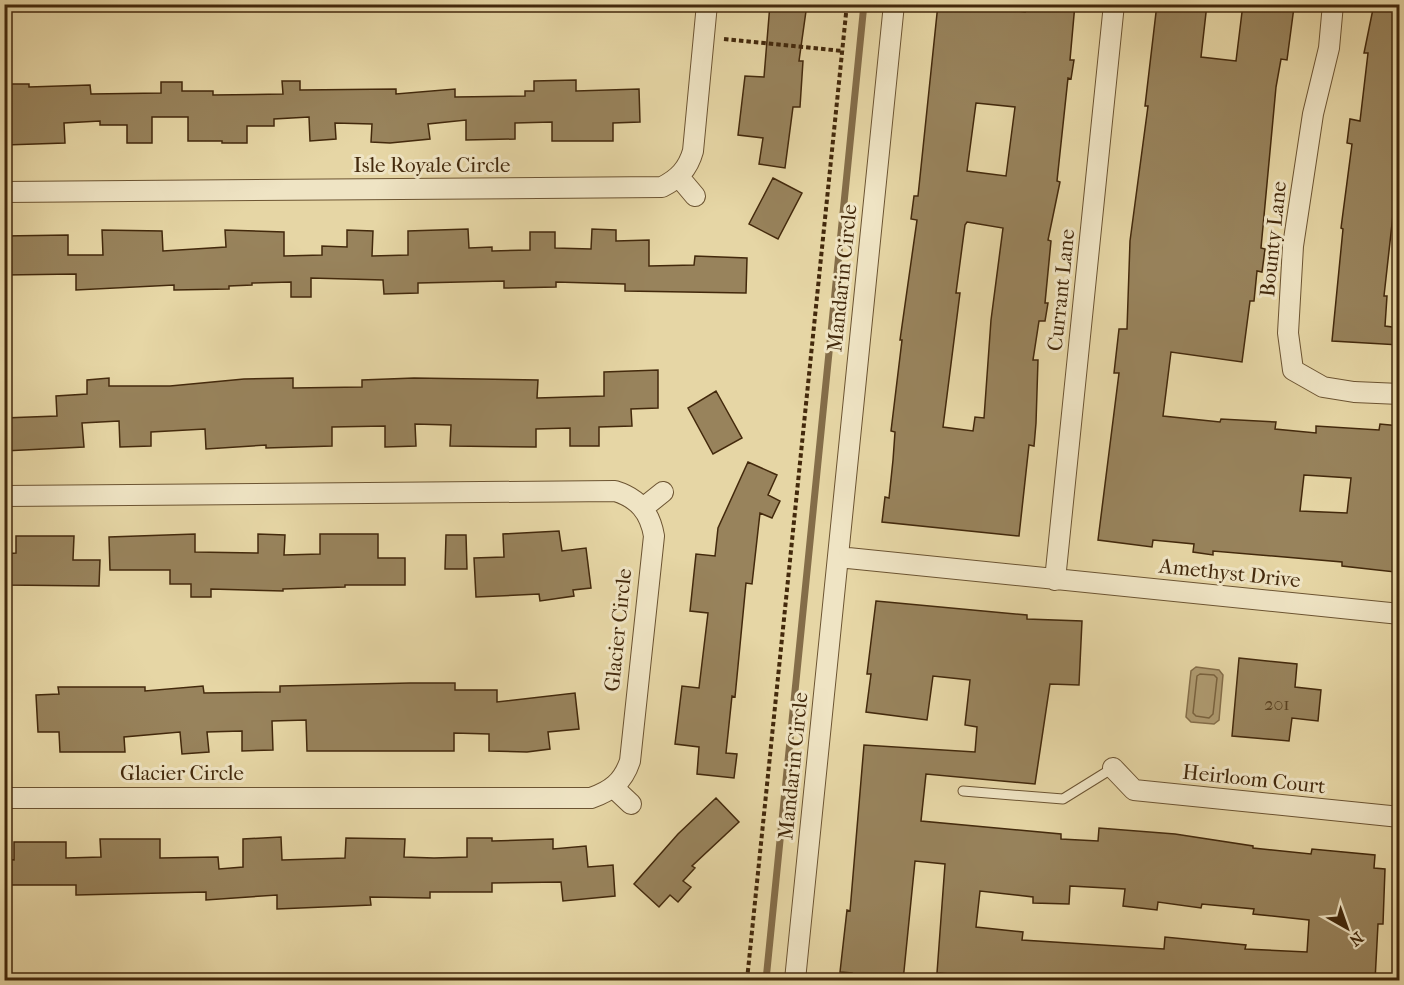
<svg xmlns="http://www.w3.org/2000/svg" width="1404" height="985" viewBox="0 0 1404 985" font-family="'IM FELL French Canon',serif">
  <style>
    .water { fill: #af9b71; stroke: #846d49; stroke-width: 1.5 }
    .lines { fill: none; stroke-linecap: round; stroke-linejoin: round }
    .shore { stroke: #79623e; stroke-width: 1.5 }
    .stream { stroke: #846d49; stroke-width: 7 }
    .building { fill: #98835c; stroke: #43290c; stroke-width: 1.5; fill-rule: evenodd }
    .service-casing { stroke: #6c5432; stroke-width: 11 }
    .minor-casing { stroke: #6c5432; stroke-width: 22 }
    .path { stroke: #43290c; stroke-width: 4; stroke-dasharray: 4.5 3; stroke-linecap: butt }
    .service { stroke: #efe4c4; stroke-width: 9 }
    .minor { stroke: #efe4c4; stroke-width: 20 }
    .labels { text-anchor: middle; dominant-baseline: central; stroke-width: 6; stroke-linejoin: round; paint-order: stroke }
    .number-label { font-size: 18px; fill: #584020 }
    .street-label { font-size: 21px; fill: #43290c; stroke: #efe4c4 }
  </style>
  <rect width="100%" height="100%" fill="#e6d6a5"/>
  <filter id="stains"><feTurbulence type="fractalNoise" baseFrequency=".00333" numOctaves="4"/><feColorMatrix values="0 0 0 0 .2 0 0 0 0 .09 0 0 0 0 .02 0 0 0 .5 -.17"/></filter>
  <radialGradient id="worn" r=".72"><stop offset=".6" stop-color="#630" stop-opacity="0"/><stop offset="1" stop-color="#630" stop-opacity=".3"/></radialGradient>
  <!-- water -->
  <path class="water" d="M 1196,667 L 1219,670 L 1223,675 L 1219,720 L 1214,724 L 1191,722 L 1186,717 L 1191,671 Z"/>
  <g class="lines">
    <!-- shore -->
    <path class="shore" d="M 1200,674 L 1214,675 L 1217,678 L 1213,714 L 1209,718 L 1196,716 L 1193,713 L 1197,676 Z"/>
    <!-- stream -->
    <path class="stream" d="M 766,980 L 864,4"/>
  </g>
  <!-- building -->
  <path class="building" d="M 770,4 L 807,4 L 799,61 L 803,61 L 800,107 L 793,107 L 785,168 L 759,164 L 763,138 L 738,135 L 745,76 L 764,77 Z
    M 938,4 L 988,4 L 988,7 L 1025,12 L 1025,4 L 1075,4 L 1070,60 L 1074,60 L 1071,79 L 1068,78 L 1057,181 L 1060,182 L 1048,240 L 1051,241 L 1045,303 L 1048,303 L 1045,321 L 1039,321 L 1033,360 L 1038,360 L 1036,423 L 1034,446 L 1029,445 L 1019,536 L 882,522 L 885,497 L 889,498 L 893,460 L 895,432 L 891,431 L 902,340 L 900,340 L 917,220 L 911,219 L 914,196 L 918,196 ZM 976,103 L 1015,107 L 1006,176 L 967,171 ZM 967,222 L 1003,228 L 991,320 L 984,418 L 975,417 L 973,431 L 943,427 L 960,293 L 956,293 L 965,225 Z
    M 1157,4 L 1207,4 L 1201,57 L 1236,61 L 1243,4 L 1294,7 L 1287,60 L 1281,59 L 1276,87 L 1261,248 L 1265,249 L 1262,272 L 1257,271 L 1254,301 L 1250,301 L 1242,362 L 1171,352 L 1163,416 L 1220,422 L 1221,419 L 1276,422 L 1275,429 L 1316,433 L 1316,426 L 1379,430 L 1380,424 L 1400,426 L 1400,533 L 1395,572 L 1342,566 L 1342,562 L 1213,551 L 1213,555 L 1193,552 L 1194,544 L 1153,540 L 1152,547 L 1098,540 L 1119,373 L 1114,373 L 1119,329 L 1127,329 L 1130,241 L 1148,106 L 1145,106 ZM 1304,475 L 1351,478 L 1347,513 L 1300,511 Z
    M 1374,4 L 1400,4 L 1400,180 L 1397,179 L 1384,296 L 1387,296 L 1385,326 L 1400,328 L 1400,345 L 1332,341 L 1343,229 L 1341,228 L 1352,144 L 1347,143 L 1350,119 L 1360,121 L 1368,53 L 1364,53 Z
    M 576,80 L 576,91 L 639,89 L 640,122 L 613,123 L 613,141 L 552,141 L 552,122 L 515,123 L 515,139 L 466,140 L 466,120 L 428,124 L 430,139 L 390,143 L 371,142 L 372,124 L 335,123 L 336,139 L 310,141 L 309,117 L 274,119 L 274,126 L 247,126 L 247,143 L 222,143 L 222,141 L 188,141 L 188,117 L 152,117 L 152,143 L 127,143 L 127,125 L 100,125 L 100,121 L 64,123 L 65,143 L 5,145 L 4,84 L 29,84 L 29,87 L 90,85 L 91,94 L 161,93 L 161,82 L 182,82 L 182,91 L 213,91 L 213,95 L 283,94 L 282,81 L 300,81 L 300,90 L 396,89 L 396,94 L 455,89 L 455,97 L 525,96 L 525,91 L 534,91 L 534,81 Z
    M 773,178 L 802,193 L 778,239 L 749,224 Z
    M 468,229 L 469,248 L 492,247 L 492,251 L 530,250 L 530,232 L 555,232 L 555,248 L 591,249 L 592,229 L 616,230 L 616,241 L 649,240 L 649,266 L 694,265 L 695,256 L 747,258 L 746,293 L 625,291 L 625,284 L 556,282 L 556,287 L 504,288 L 504,281 L 418,283 L 418,293 L 384,294 L 383,280 L 311,278 L 311,297 L 291,297 L 291,282 L 252,283 L 252,285 L 229,286 L 229,289 L 174,290 L 174,285 L 76,290 L 76,274 L 4,275 L 4,236 L 68,235 L 68,255 L 103,255 L 102,230 L 162,231 L 163,251 L 226,247 L 225,230 L 284,232 L 284,256 L 322,255 L 322,246 L 347,247 L 347,230 L 373,231 L 372,256 L 408,255 L 408,231 Z
    M 658,370 L 658,408 L 631,409 L 632,426 L 599,427 L 599,446 L 570,446 L 570,428 L 536,429 L 536,447 L 450,446 L 451,425 L 415,424 L 416,446 L 385,447 L 385,426 L 332,427 L 332,446 L 266,448 L 266,445 L 206,449 L 205,429 L 151,432 L 151,446 L 120,447 L 119,421 L 82,423 L 84,447 L 4,451 L 4,418 L 57,416 L 56,396 L 87,394 L 87,380 L 109,378 L 109,386 L 170,386 L 244,379 L 293,378 L 293,388 L 362,387 L 362,380 L 414,378 L 538,380 L 537,398 L 604,396 L 604,372 Z
    M 716,391 L 742,438 L 713,454 L 688,408 Z
    M 748,462 L 777,475 L 768,495 L 780,501 L 772,518 L 760,513 L 752,584 L 746,583 L 738,666 L 735,697 L 732,696 L 726,753 L 737,754 L 734,778 L 697,774 L 699,747 L 675,744 L 682,686 L 699,688 L 708,613 L 690,611 L 696,554 L 715,556 L 718,528 Z
    M 559,531 L 562,551 L 586,548 L 591,588 L 573,590 L 574,596 L 540,601 L 539,594 L 476,597 L 474,558 L 504,557 L 503,534 Z
    M 195,534 L 195,552 L 258,553 L 258,534 L 285,535 L 284,555 L 320,554 L 320,534 L 378,534 L 378,558 L 405,558 L 405,585 L 345,585 L 345,587 L 283,589 L 283,591 L 211,589 L 211,597 L 191,597 L 191,584 L 170,584 L 170,570 L 110,570 L 109,537 Z
    M 446,535 L 466,535 L 467,569 L 445,569 Z
    M 16,536 L 74,536 L 73,560 L 100,560 L 99,586 L 4,585 L 4,554 L 16,553 Z
    M 876,601 L 1027,615 L 1027,619 L 1082,621 L 1079,685 L 1050,684 L 1035,784 L 926,774 L 921,821 L 1061,834 L 1061,839 L 1098,841 L 1099,828 L 1175,834 L 1253,846 L 1253,848 L 1311,854 L 1312,849 L 1375,855 L 1374,868 L 1385,869 L 1383,924 L 1378,924 L 1375,981 L 950,981 L 950,974 L 937,973 L 945,864 L 915,861 L 903,981 L 851,981 L 852,973 L 840,972 L 847,910 L 850,911 L 864,745 L 975,752 L 977,727 L 965,725 L 970,680 L 933,676 L 927,720 L 866,712 L 871,674 L 867,674 ZM 1070,886 L 1125,889 L 1123,906 L 1157,910 L 1158,902 L 1201,908 L 1202,904 L 1254,909 L 1253,914 L 1309,920 L 1307,952 L 1245,949 L 1246,945 L 1165,937 L 1164,949 L 1022,940 L 1023,932 L 976,927 L 980,891 L 1033,897 L 1033,903 L 1069,904 Z
    M 1239,658 L 1297,664 L 1295,687 L 1321,690 L 1318,721 L 1292,718 L 1289,741 L 1232,736 Z
    M 410,683 L 455,683 L 455,690 L 497,690 L 497,702 L 575,693 L 579,729 L 548,732 L 550,749 L 527,752 L 489,751 L 489,734 L 454,733 L 454,751 L 307,751 L 306,720 L 272,721 L 273,750 L 242,751 L 242,731 L 207,732 L 209,752 L 182,754 L 180,732 L 124,737 L 125,752 L 60,752 L 59,732 L 38,732 L 36,695 L 59,694 L 58,687 L 145,687 L 145,691 L 203,686 L 204,693 L 280,692 L 280,686 Z
    M 716,798 L 739,822 L 692,866 L 695,868 L 683,881 L 691,887 L 678,902 L 670,895 L 659,907 L 634,884 L 678,834 Z
    M 281,837 L 282,860 L 345,858 L 346,838 L 405,839 L 404,857 L 434,858 L 467,857 L 467,838 L 492,838 L 492,841 L 553,839 L 553,849 L 586,846 L 588,867 L 613,865 L 615,896 L 563,901 L 561,882 L 492,883 L 492,892 L 430,892 L 430,898 L 370,897 L 371,905 L 277,909 L 277,895 L 206,900 L 206,892 L 76,895 L 76,885 L 4,885 L 4,859 L 14,860 L 14,842 L 66,842 L 66,858 L 101,857 L 100,839 L 160,839 L 160,858 L 218,857 L 219,869 L 243,867 L 243,839 Z"/>
  <g class="lines">
    <defs>
      <path id="service" d="M 963,791 L 1063,799 L 1113,768"/>
      <path id="minor" d="M 1333,4 L 1329,48 L 1313,114 L 1293,246 L 1288,333 L 1293,370 L 1323,387 L 1354,392 L 1400,394
        M 679,177 L 695,196
        M 4,192 L 662,187 C 678,179 688,169 693,151 L 707,4
        M 4,496 L 615,491 C 638,498 650,512 654,536 L 630,761 C 623,782 611,791 591,798 L 4,798
        M 643,508 L 663,492
        M 838,557 L 1400,614
        M 1055,580 L 1114,4
        M 1113,768 L 1134,790 L 1400,817
        M 614,788 L 631,804
        M 795,980 L 894,4"/>
    </defs>
    <!-- service casing -->
    <use href="#service" class="service-casing"/>
    <!-- minor casing -->
    <use href="#minor" class="minor-casing"/>
    <!-- path -->
    <path class="path" d="M 724,39 L 842,51
      M 747,980 L 847,4"/>
    <!-- service -->
    <use href="#service" class="service"/>
    <!-- minor -->
    <use href="#minor" class="minor"/>
  </g>
  <g class="labels">
    <!-- number labels -->
    <g class="number-label">
      <text x="1277" y="704">201</text>
    </g>
    <!-- street labels -->
    <g class="street-label">
      <text x="432" y="165">Isle Royale Circle</text>
      <text transform="translate(1273 239) rotate(-84)">Bounty Lane</text>
      <text transform="translate(842 278) rotate(-84)">Mandarin Circle</text>
      <text transform="translate(1061 290) rotate(-84)">Currant Lane</text>
      <text transform="translate(1230 573) rotate(6)">Amethyst Drive</text>
      <text transform="translate(618 630) rotate(-84)">Glacier Circle</text>
      <text transform="translate(793 766) rotate(-84)">Mandarin Circle</text>
      <text x="182" y="773">Glacier Circle</text>
      <text transform="translate(1254 779) rotate(6)">Heirloom Court</text>
    </g>
  </g>
  <!-- margin -->
  <rect width="1404" height="985" fill="none" stroke="#e6d6a5" stroke-width="24"/>
  <rect x="6" y="6" width="1392" height="973" fill="none" stroke="#43290c" stroke-width="3"/>
  <rect x="12" y="12" width="1380" height="961" fill="none" stroke="#43290c" stroke-width="1.5"/>
  <!-- north arrow -->
  <g transform="translate(1347 928) rotate(140)" stroke="#efe4c4" stroke-width="4.5" paint-order="stroke">
  <path d="M0-4.5L10 22L0 15L-10 22Z" fill="#43290c"/>
  <text y="-9" font-size="16" font-weight="bold" text-anchor="middle" fill="#43290c">N</text>
  </g>
  <rect width="100%" height="100%" filter="url(#stains)"/>
  <rect width="100%" height="100%" fill="url(#worn)"/>
</svg>
